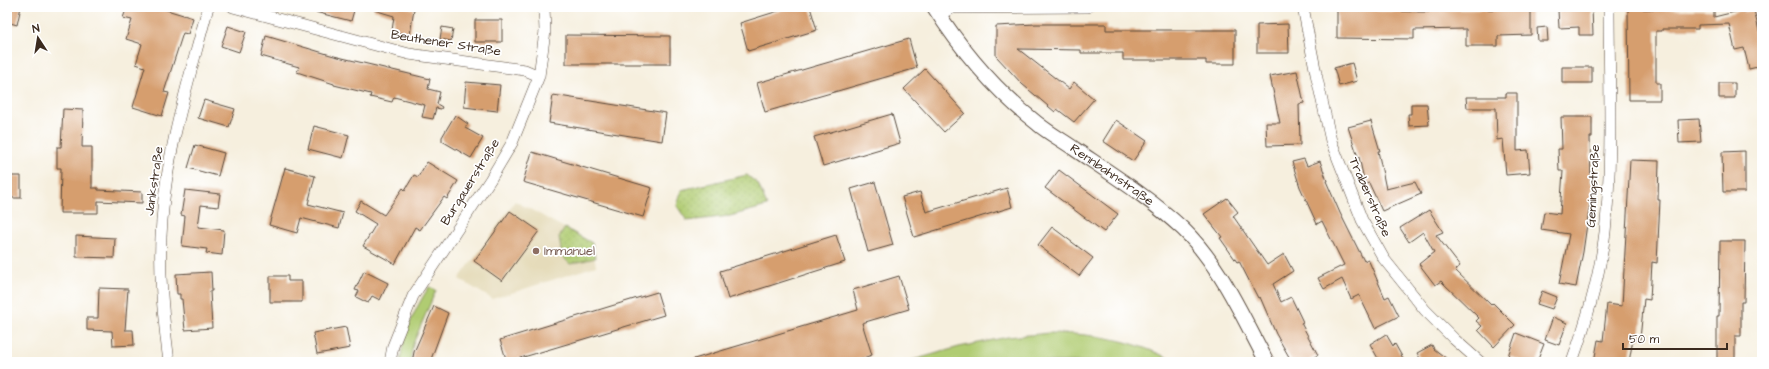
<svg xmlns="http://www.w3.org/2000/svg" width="1769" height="369" viewBox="0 0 1769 369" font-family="'Architects Daughter',sans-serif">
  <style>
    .built { fill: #e5dbba }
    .green { fill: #b0cc72; stroke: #767b48 }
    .park { fill: url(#park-dots); stroke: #767b48 }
    .building { fill: #d69e6e }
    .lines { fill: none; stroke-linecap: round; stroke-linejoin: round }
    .minor-casing { stroke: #57483b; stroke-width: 12 }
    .tertiary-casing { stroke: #57483b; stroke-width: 16 }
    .minor { stroke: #fff; stroke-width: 11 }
    .tertiary { stroke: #fff; stroke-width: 14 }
    .education-dot { fill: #8d6e63; stroke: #fff; stroke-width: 1.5 }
    .labels { text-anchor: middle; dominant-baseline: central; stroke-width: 3.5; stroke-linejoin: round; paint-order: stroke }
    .street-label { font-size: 13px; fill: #3b2a1e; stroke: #fff }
    .education-label { font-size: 13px; fill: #785e54; stroke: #fff; text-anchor: start }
  </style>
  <defs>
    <pattern id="park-dots" width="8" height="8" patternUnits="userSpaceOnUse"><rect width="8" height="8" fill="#b0cc72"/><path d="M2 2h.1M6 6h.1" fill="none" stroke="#98af62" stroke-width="1.8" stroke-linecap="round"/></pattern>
  </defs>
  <rect width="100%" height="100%" fill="#fff"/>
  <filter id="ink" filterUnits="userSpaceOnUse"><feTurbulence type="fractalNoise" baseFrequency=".025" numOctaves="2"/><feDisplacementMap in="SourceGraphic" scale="8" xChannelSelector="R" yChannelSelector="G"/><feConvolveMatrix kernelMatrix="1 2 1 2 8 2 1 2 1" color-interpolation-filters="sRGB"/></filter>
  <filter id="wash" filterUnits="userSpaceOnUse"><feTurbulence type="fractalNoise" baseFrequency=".012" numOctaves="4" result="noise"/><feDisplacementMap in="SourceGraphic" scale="16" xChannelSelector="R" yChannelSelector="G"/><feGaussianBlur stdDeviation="0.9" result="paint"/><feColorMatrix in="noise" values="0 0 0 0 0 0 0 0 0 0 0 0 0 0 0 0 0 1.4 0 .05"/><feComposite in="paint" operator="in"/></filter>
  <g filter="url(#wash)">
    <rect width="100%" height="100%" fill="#f6efde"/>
    <!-- built -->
    <path class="built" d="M 515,201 L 592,243 L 596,266 L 492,299 L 459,279 Z"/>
    <!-- green -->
    <path class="green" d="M 429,287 L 436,290 L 413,344 L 410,362 L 400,362 C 403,335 414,310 429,287 Z
      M 1050,333 C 1098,334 1134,340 1176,362 L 906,362 L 959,347 L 1008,337 Z"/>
    <!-- park -->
    <path class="park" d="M 747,175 L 758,184 L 767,206 L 730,216 L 687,221 L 677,206 L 681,190 Z
      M 565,228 L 592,243 L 595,258 L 570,264 L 562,256 L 559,237 Z"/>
    <g id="blocks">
      <!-- building -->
      <path class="building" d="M 7,7 L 21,7 L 17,25 L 7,22 Z
        M 127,7 L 157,7 L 193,18 L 188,34 L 183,33 L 164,92 L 169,93 L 162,116 L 133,107 L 145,67 L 136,64 L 142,44 L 126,39 L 132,20 L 123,18 Z
        M 312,7 L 355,7 L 351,21 L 311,11 Z
        M 374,7 L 403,7 L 414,9 L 410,35 L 392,31 L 394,16 L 374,10 Z
        M 791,7 L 810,7 L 817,30 L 748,51 L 740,23 Z
        M 1592,8 L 1593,35 L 1579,35 L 1579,27 L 1559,28 L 1558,10 Z
        M 1377,9 L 1377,11 L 1429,12 L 1429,10 L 1531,9 L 1531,35 L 1498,36 L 1498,46 L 1466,46 L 1466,29 L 1414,30 L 1414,39 L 1337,38 L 1337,10 Z
        M 1628,9 L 1714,10 L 1714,17 L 1743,10 L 1744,12 L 1754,10 L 1759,31 L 1762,30 L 1762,66 L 1749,69 L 1744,48 L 1735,50 L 1729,24 L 1698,25 L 1698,29 L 1662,29 L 1662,31 L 1656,31 L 1656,83 L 1660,83 L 1660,100 L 1629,100 Z
        M 475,20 L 502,20 L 502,42 L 475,42 Z
        M 1036,24 L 1106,24 L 1106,30 L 1235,30 L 1235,64 L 1206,64 L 1206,60 L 1123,60 L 1123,53 L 1081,53 L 1081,50 L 1018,49 L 1069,89 L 1074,82 L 1094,99 L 1074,122 L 1057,109 L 1055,112 L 1022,84 L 996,56 L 996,26 Z
        M 1288,24 L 1289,53 L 1257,53 L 1257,25 Z
        M 228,26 L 246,32 L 239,52 L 221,46 Z
        M 442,27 L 453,29 L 451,41 L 440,39 Z
        M 1547,27 L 1548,41 L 1538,41 L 1537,28 Z
        M 566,35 L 670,36 L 670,64 L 566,64 Z
        M 266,36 L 334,56 L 430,79 L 428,89 L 440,92 L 437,104 L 442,107 L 441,109 L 436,108 L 433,119 L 422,117 L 425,105 L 394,97 L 392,102 L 370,97 L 371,94 L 334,85 L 334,84 L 297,72 L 299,67 L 261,56 Z
        M 909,39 L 917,68 L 765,112 L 757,83 Z
        M 1352,63 L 1357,81 L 1339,86 L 1334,68 Z
        M 1562,67 L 1592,67 L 1592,83 L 1562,83 Z
        M 925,69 L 965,113 L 944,132 L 904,89 Z
        M 1297,71 L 1304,103 L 1299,104 L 1300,145 L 1267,146 L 1266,123 L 1280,123 L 1270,76 Z
        M 466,82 L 500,85 L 497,111 L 464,107 Z
        M 1719,83 L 1735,83 L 1735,98 L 1719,98 Z
        M 1506,93 L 1517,93 L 1517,151 L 1528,150 L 1530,173 L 1506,175 L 1503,139 L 1497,140 L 1496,108 L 1467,108 L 1466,97 L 1506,97 Z
        M 553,95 L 666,113 L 662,141 L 549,123 Z
        M 204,100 L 235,109 L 229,127 L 198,118 Z
        M 1411,104 L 1427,104 L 1429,125 L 1409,126 L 1408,114 L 1411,114 Z
        M 63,109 L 83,110 L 82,147 L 92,147 L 92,188 L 98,188 L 98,190 L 142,192 L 142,203 L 98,201 L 98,213 L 60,213 L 61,168 L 57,168 L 57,147 L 61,147 Z
        M 892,114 L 900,143 L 823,166 L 814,137 Z
        M 455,115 L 468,124 L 465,128 L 483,138 L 471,158 L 442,141 L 442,137 Z
        M 1561,117 L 1592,117 L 1592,137 L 1590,137 L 1591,183 L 1593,183 L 1592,203 L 1590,203 L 1583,252 L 1576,287 L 1559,284 L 1569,234 L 1541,230 L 1544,212 L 1560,214 L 1563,171 L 1559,171 L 1558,149 L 1562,149 Z
        M 1699,119 L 1701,142 L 1679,143 L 1678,120 Z
        M 1116,120 L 1147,141 L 1133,161 L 1103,141 Z
        M 1371,121 L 1380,151 L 1378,151 L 1386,189 L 1415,182 L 1421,194 L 1382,211 L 1369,183 L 1365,184 L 1359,157 L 1358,157 L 1348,127 Z
        M 314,126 L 349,135 L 343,158 L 308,149 Z
        M 195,145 L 224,153 L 218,176 L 188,168 Z
        M 1745,151 L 1745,192 L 1723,192 L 1722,152 Z
        M 532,152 L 652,188 L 643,217 L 523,182 Z
        M 1304,159 L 1307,166 L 1320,161 L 1327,181 L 1326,181 L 1340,213 L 1364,261 L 1368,259 L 1385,298 L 1389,296 L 1399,316 L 1375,328 L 1359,295 L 1351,299 L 1342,279 L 1324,289 L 1318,278 L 1344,265 L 1322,221 L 1317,224 L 1300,187 L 1292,162 Z
        M 1630,160 L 1659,161 L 1658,200 L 1660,200 L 1657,263 L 1652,262 L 1650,300 L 1644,299 L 1640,339 L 1633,339 L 1629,362 L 1594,362 L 1598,340 L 1603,341 L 1607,304 L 1622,306 Z
        M 427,162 L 458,181 L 447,199 L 444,197 L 420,230 L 415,227 L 395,264 L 363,246 L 376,224 L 355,211 L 361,201 L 384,215 L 403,188 L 405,190 L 414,175 L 418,177 Z
        M 285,168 L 315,176 L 308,204 L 343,213 L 339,228 L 301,218 L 297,233 L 269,225 Z
        M 1059,170 L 1118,214 L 1104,232 L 1045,188 Z
        M 7,176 L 21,176 L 21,198 L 7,198 Z
        M 875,182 L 893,245 L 868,252 L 851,189 Z
        M 1007,188 L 1012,207 L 914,237 L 902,197 L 920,192 L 926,212 Z
        M 185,190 L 220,194 L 218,207 L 201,205 L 198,227 L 224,230 L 222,255 L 206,253 L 207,249 L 182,246 L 185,216 L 181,215 Z
        M 1227,198 L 1238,212 L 1233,216 L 1267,265 L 1284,254 L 1293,271 L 1273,284 L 1281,302 L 1291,297 L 1303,322 L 1301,323 L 1318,355 L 1306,362 L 1292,362 L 1276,334 L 1260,297 L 1258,298 L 1239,261 L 1237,262 L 1220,238 L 1222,237 L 1204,214 Z
        M 1429,210 L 1443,232 L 1436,235 L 1460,266 L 1455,270 L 1491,305 L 1493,303 L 1515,325 L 1494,347 L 1478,330 L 1482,326 L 1476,321 L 1479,318 L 1441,281 L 1435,285 L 1419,264 L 1434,252 L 1423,232 L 1409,242 L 1400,228 Z
        M 510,211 L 539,231 L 502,281 L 474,261 Z
        M 1052,227 L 1093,258 L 1079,276 L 1038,245 Z
        M 836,235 L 845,262 L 728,299 L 720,271 Z
        M 76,236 L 115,238 L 114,258 L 76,257 Z
        M 1720,241 L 1745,241 L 1744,302 L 1741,302 L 1741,336 L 1735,336 L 1735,362 L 1717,362 L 1717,316 L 1719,316 Z
        M 364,271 L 388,283 L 380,300 L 372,296 L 368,303 L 356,297 L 359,291 L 355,290 Z
        M 211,272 L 212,291 L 210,291 L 212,328 L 185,330 L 182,299 L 180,299 L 180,294 L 177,294 L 176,274 Z
        M 270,276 L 288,276 L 288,281 L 302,281 L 302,302 L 270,302 Z
        M 899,276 L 909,309 L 862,323 L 872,355 L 850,362 L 694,362 L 694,359 L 858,310 L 853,290 Z
        M 99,288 L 128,289 L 125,330 L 133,330 L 134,345 L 113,346 L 112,331 L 87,330 L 87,318 L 98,318 Z
        M 1542,291 L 1557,297 L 1552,309 L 1537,304 Z
        M 657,292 L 664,315 L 507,362 L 500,340 Z
        M 434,306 L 448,313 L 430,362 L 412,362 L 414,352 Z
        M 1553,317 L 1567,323 L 1559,345 L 1545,340 Z
        M 346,327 L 350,348 L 317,354 L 313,333 Z
        M 1516,333 L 1544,344 L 1537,362 L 1525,362 L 1508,356 Z
        M 1386,334 L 1393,346 L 1395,344 L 1405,362 L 1380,362 L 1370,344 Z
        M 1432,345 L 1434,349 L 1451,362 L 1422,362 L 1417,353 Z"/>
    </g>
  </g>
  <g filter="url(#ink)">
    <use href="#blocks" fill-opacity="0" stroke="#57483b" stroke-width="1"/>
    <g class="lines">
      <defs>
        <path id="minor" d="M 233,7 L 409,54 L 525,70 L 539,76
          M 1303,7 L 1316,74 L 1331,141 L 1362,220 L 1384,259 L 1425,310 L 1454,339 L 1480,362
          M 939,15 L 952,8 L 1088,7
          M 169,362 C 163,315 158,268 162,220 C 167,148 190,77 208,7
          M 390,362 L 393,346 L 413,296 L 490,180 L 512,143 L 539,76 L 545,31 L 544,7
          M 1572,362 C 1587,320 1600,276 1605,232 C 1613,158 1609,82 1609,7"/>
        <g id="tertiary">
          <path id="s1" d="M 934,7 C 962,51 997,92 1038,124 C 1050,134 1064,141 1076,150 C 1113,175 1151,199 1183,229 C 1221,266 1242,316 1267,362"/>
        </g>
      </defs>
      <!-- minor casing -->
      <use href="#minor" class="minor-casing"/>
      <!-- tertiary casing -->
      <use href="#tertiary" class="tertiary-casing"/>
      <!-- minor -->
      <use href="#minor" class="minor"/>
      <!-- tertiary -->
      <use href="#tertiary" class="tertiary"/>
    </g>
  </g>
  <!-- markers -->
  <circle class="education-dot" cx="536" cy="251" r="4"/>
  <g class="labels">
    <!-- street labels -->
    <g class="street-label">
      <text transform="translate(446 43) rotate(9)">Beuthener Straße</text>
      <text stroke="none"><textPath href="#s1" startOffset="247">Rennbahnstraße</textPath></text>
      <text transform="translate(154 181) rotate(-82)">Jankstraße</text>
      <text transform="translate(470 182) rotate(-58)">Burgauerstraße</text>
      <text transform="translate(1593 186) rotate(-87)">Gemingstraße</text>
      <text transform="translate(1370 197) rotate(66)">Traberstraße</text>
    </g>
    <!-- education labels -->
    <g class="education-label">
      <text x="544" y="251">Immanuel</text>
    </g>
  </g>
  <!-- margin -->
  <rect width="1769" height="369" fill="none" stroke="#fff" stroke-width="24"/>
  <!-- north arrow -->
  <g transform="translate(38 38) rotate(348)" stroke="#ffffff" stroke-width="3" paint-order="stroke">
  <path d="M0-3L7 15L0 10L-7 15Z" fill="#3b2a1e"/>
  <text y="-6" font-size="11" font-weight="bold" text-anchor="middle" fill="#3b2a1e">N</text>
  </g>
  <!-- scale -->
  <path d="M1623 343v6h104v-6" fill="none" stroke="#3b2a1e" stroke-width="2"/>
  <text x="1629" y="343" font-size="12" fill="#3b2a1e" stroke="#ffffff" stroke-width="3" paint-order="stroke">50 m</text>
</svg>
